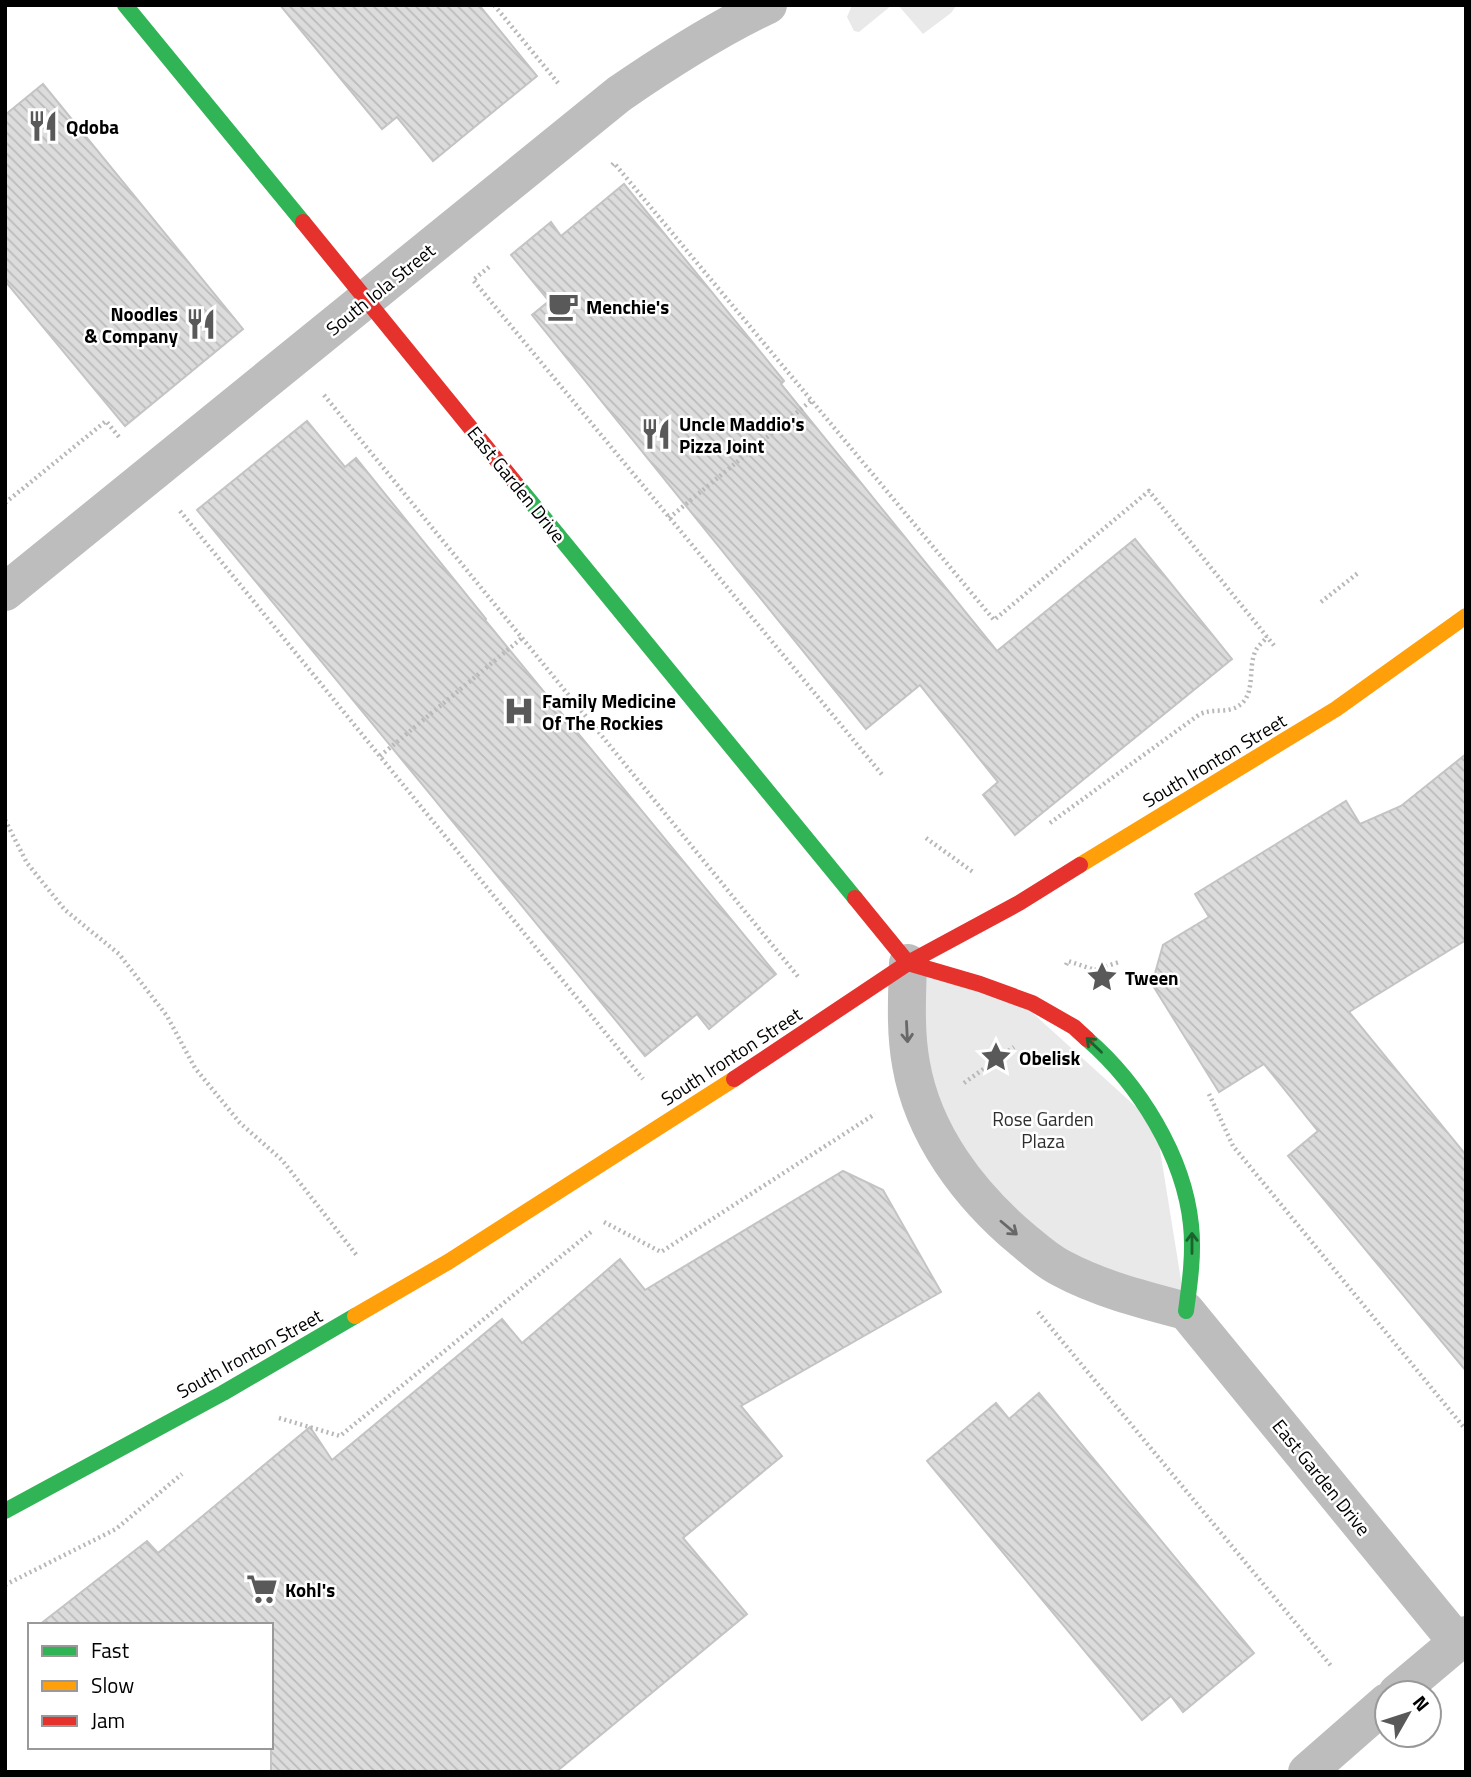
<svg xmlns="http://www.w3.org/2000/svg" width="1471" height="1777" viewBox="0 0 1471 1777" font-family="'Titillium Web',sans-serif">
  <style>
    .garden { fill: #e9e9e9 }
    .building { fill: url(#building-back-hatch); stroke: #c4c4c4; stroke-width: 2 }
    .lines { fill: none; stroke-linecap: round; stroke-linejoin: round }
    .path { stroke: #b8b8b8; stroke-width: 4.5; stroke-dasharray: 2 3.5; stroke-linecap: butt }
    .street { stroke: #bdbdbd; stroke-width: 38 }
    .fast { stroke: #30b455; stroke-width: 16 }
    .slow { stroke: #ff9f0a; stroke-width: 16 }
    .jam { stroke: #e5322d; stroke-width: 16 }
    .oneway { stroke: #686868 }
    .oneway2 { stroke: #1a632f }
    .labels { text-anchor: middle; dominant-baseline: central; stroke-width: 5; stroke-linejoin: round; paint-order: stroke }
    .poi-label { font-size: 19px; font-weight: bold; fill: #000; stroke: #fff; text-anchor: start }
    .street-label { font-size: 19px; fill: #000; stroke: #fff }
    .park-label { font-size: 19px; fill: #2e2e2e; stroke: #fff }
  </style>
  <defs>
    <pattern id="building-back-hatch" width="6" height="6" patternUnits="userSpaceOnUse" patternTransform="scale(1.75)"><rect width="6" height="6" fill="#dcdcdc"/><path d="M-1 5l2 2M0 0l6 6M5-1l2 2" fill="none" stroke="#bbb"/></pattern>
  </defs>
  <rect width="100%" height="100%" fill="#fff"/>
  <!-- garden -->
  <path class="garden" d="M 852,5 L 892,5 L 859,32 L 854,31 L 847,17 Z
    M 898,5 L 956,5 L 956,6 L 951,13 L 923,34 Z
    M 908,963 L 1014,996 L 1156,1125 L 1186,1311 L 1088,1281 L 944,1151 Z"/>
  <!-- building -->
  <path class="building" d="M 280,5 L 479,5 L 537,76 L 433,161 L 397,117 L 382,129 Z
    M 43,84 L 243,329 L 125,426 L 5,281 L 5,115 Z
    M 624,184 L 784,381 L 781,384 L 997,651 L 1135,539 L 1232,659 L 1015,835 L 983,795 L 998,782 L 920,685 L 866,729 L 532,315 L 549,301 L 511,255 L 551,222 L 561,236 Z
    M 307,421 L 345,467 L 356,458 L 486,619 L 485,620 L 776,974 L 709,1029 L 697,1014 L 645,1056 L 197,510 Z
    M 1466,754 L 1466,940 L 1349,1012 L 1466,1155 L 1466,1371 L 1288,1156 L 1318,1131 L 1264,1064 L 1219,1092 L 1152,984 L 1163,945 L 1209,917 L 1195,894 L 1346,801 L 1360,824 L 1401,806 Z
    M 843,1171 L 883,1190 L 941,1292 L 741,1406 L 782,1456 L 683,1538 L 747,1614 L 556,1772 L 271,1772 L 271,1625 L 39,1625 L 147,1541 L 158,1553 L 310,1427 L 332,1460 L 502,1319 L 522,1343 L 620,1259 L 645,1290 Z
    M 1039,1393 L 1254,1653 L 1183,1712 L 1171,1696 L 1142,1720 L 927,1461 L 996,1403 L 1009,1419 Z"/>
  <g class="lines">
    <!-- path -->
    <path class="path" d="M 494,5 L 558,83
      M 612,165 L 614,163 L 994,620 L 1149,491 L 1276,648
      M 489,267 L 473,280 L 884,777
      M 324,395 L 800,979
      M 5,503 L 106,421 L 119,437
      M 180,511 L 643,1079
      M 669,518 L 812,400
      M 1321,602 L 1358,573
      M 380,756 L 522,638
      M 5,820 L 27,863 L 65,910 L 119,954 L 167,1016 L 195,1068 L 240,1123 L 282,1160 L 358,1257
      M 1050,823 L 1200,714 C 1212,709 1222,712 1232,709 C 1259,700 1246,669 1256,650 C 1258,646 1264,641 1267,637
      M 926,838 L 973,872
      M 1066,965 L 1068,961 L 1095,970 L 1119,962
      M 964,1083 L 1014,1047
      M 1209,1094 L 1233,1146 L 1466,1430
      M 604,1222 L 661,1252 L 875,1114
      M 1038,1312 L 1332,1667
      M 279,1418 L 340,1436 L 591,1232
      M 5,1585 L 116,1529 L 182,1474"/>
    <!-- street -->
    <path class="street" d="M 5,592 L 619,94 C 667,61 715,30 768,5
      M 908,963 C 907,997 905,1031 911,1064 C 923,1134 969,1195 1023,1240 C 1035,1250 1047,1261 1061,1268 C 1100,1289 1144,1300 1186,1311 L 1457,1642
      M 1397,1693 L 1466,1635
      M 1307,1772 L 1387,1702"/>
    <!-- fast -->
    <path class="fast" d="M 125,5 L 303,222
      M 517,485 L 855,898
      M 1087,1039 C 1139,1084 1184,1156 1191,1225 C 1194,1253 1190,1282 1186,1311
      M 5,1511 L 223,1393 L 355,1316"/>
    <!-- slow -->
    <path class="slow" d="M 1080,865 L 1336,709 L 1466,616
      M 355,1316 L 448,1262 L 734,1079"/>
    <!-- jam -->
    <path class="jam" d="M 303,222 L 517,485
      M 855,898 L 908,963 L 980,984 L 1032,1003 L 1074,1027 L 1087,1039
      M 734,1079 L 908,963 L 1019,903 L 1080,865"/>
  </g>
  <!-- one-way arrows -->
  <defs><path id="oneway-shaft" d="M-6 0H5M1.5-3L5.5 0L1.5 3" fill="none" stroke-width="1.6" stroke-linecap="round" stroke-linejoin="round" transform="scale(1.75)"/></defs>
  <g class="oneway">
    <use href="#oneway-shaft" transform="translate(907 1032) rotate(87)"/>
    <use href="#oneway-shaft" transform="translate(1009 1228) rotate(40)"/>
  </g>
  <g class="oneway2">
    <use href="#oneway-shaft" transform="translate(1094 1045) rotate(-136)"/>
    <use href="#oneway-shaft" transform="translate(1192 1243) rotate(-90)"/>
  </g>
  <!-- icons -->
  <defs>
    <symbol id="restaurant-bare" viewBox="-9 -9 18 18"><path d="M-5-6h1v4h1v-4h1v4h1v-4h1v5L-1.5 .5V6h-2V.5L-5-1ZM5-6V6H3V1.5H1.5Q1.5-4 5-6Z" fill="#595959" stroke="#fff" stroke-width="2.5" paint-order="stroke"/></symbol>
    <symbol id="cafe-bare" viewBox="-9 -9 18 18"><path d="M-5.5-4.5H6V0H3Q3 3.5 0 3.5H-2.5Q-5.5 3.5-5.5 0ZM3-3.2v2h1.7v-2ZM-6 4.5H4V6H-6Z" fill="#595959" stroke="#fff" stroke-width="2.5" paint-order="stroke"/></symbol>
    <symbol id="hospital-bare" viewBox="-9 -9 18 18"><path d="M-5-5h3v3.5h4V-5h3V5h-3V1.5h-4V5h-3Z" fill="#595959" stroke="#fff" stroke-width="2.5" paint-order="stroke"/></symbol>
    <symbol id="sight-bare" viewBox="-9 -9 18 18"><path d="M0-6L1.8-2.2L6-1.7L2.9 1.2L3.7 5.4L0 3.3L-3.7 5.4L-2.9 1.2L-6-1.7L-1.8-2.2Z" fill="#595959" stroke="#fff" stroke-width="2.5" paint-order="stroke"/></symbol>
    <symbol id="supermarket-bare" viewBox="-9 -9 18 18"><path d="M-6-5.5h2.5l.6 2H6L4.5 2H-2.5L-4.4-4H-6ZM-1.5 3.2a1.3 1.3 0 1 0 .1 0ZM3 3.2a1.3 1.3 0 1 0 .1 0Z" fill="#595959" stroke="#fff" stroke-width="2.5" paint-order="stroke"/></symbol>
  </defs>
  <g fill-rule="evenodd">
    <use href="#restaurant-bare" x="21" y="104" width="44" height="44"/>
    <use href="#cafe-bare" x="541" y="284" width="44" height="44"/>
    <use href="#restaurant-bare" x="179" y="302" width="44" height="44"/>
    <use href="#restaurant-bare" x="634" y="412" width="44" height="44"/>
    <use href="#hospital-bare" x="497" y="689" width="44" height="44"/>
    <use href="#sight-bare" x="1080" y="955" width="44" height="44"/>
    <use href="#sight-bare" x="974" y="1035" width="44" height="44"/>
    <use href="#supermarket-bare" x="240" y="1567" width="44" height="44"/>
  </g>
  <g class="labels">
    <!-- poi labels -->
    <g class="poi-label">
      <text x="66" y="126">Qdoba</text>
      <text x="586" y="306">Menchie's</text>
      <text x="178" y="313" text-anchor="end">Noodles<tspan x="178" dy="22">&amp; Company</tspan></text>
      <text x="679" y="423">Uncle Maddio's<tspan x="679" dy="22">Pizza Joint</tspan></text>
      <text x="542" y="700">Family Medicine<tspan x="542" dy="22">Of The Rockies</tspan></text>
      <text x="1125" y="977">Tween</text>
      <text x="1019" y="1057">Obelisk</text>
      <text x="285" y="1589">Kohl's</text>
    </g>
    <!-- street labels -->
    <g class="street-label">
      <text transform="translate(380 289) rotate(-39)">South Iola Street</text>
      <text transform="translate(517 484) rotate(51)">East Garden Drive</text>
      <text transform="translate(1214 760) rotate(-31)">South Ironton Street</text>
      <text transform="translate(731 1056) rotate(-33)">South Ironton Street</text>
      <text transform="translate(249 1353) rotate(-29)">South Ironton Street</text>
      <text transform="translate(1322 1477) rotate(51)">East Garden Drive</text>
    </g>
    <!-- park labels -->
    <g class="park-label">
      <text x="1043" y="1118">Rose Garden<tspan x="1043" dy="22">Plaza</tspan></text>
    </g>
  </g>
  <!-- border -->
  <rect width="1471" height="1777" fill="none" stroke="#000000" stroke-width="14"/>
  <!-- legend -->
  <rect x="28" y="1623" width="245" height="126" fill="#ffffff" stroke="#999999" stroke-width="2"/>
  <rect x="42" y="1646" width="35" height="10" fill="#30b455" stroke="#999999" stroke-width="2"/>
  <text x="91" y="1658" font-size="21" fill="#000000">Fast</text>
  <rect x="42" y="1681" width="35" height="10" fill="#ff9f0a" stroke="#999999" stroke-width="2"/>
  <text x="91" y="1693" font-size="21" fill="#000000">Slow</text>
  <rect x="42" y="1716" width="35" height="10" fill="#e5322d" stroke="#999999" stroke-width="2"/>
  <text x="91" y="1728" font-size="21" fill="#000000">Jam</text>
  <!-- north arrow -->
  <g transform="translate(1408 1714) rotate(51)"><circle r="33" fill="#ffffff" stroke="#999999" stroke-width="2"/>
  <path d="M0-5L12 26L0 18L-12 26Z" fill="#595959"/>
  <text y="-10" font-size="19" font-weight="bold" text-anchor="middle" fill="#000000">N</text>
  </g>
</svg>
